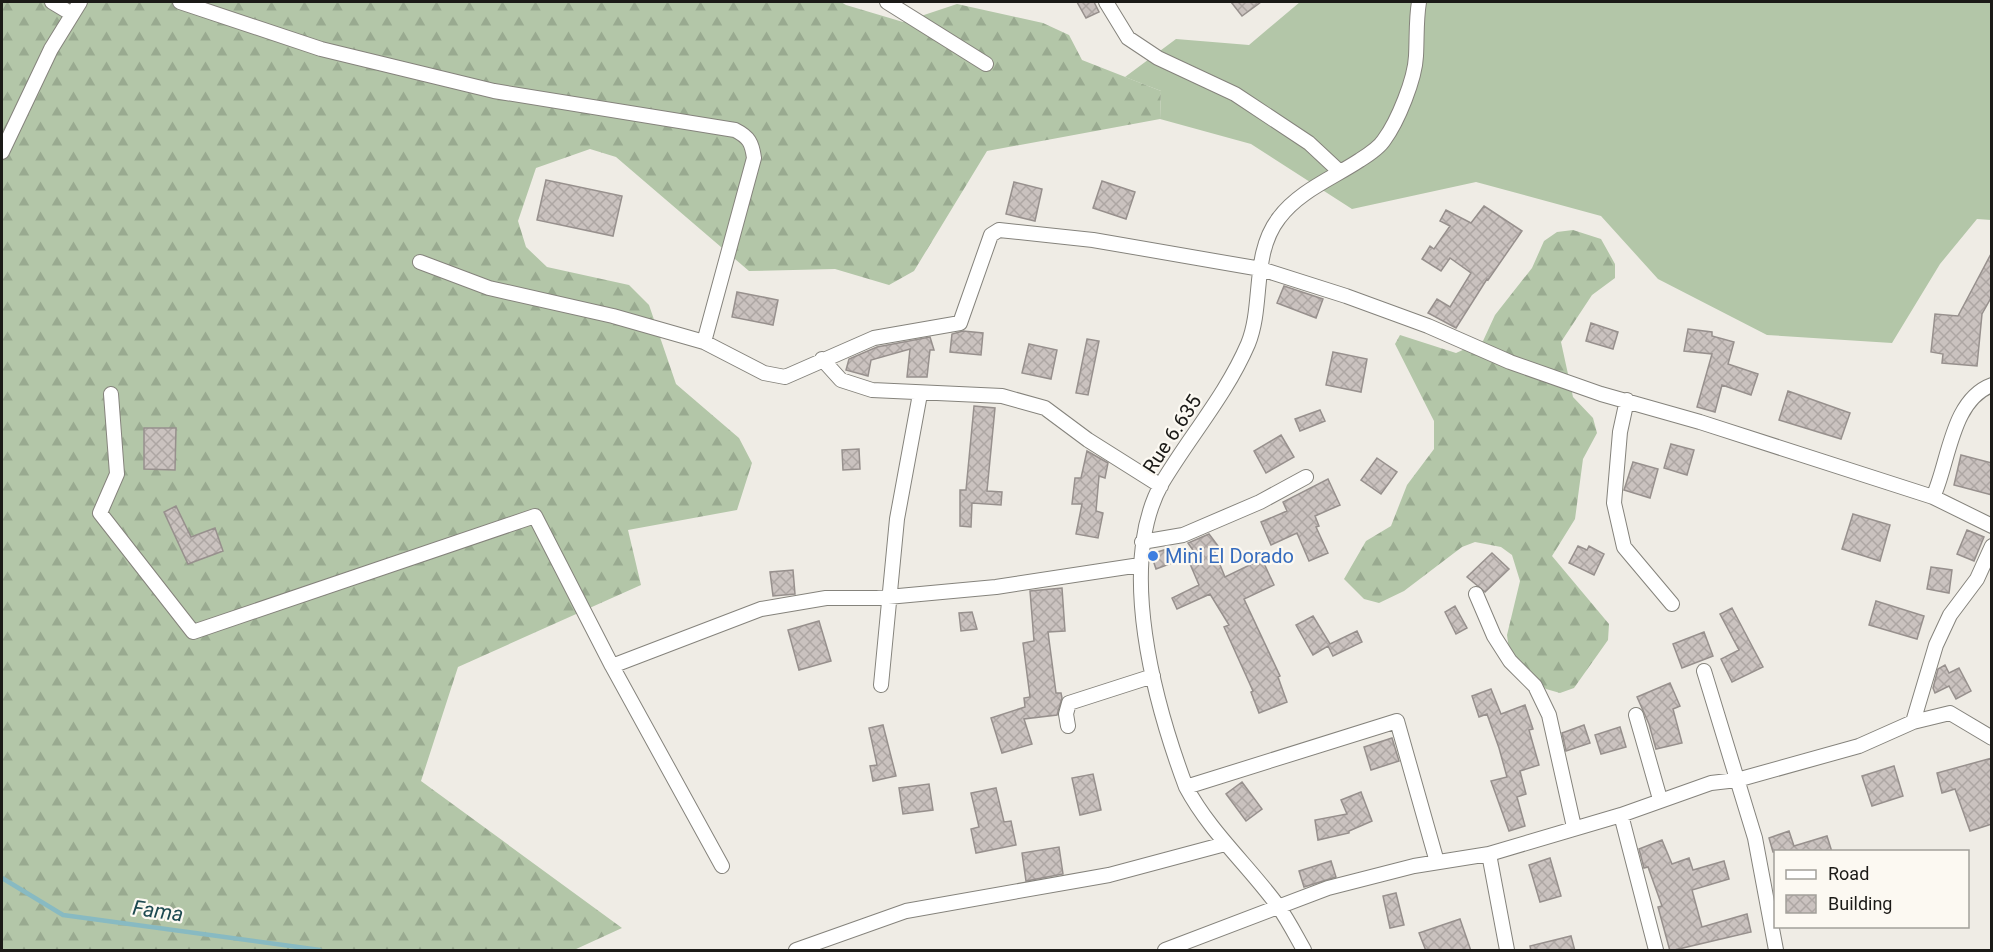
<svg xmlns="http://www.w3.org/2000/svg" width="1993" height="952" viewBox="0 0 1993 952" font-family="Roboto,sans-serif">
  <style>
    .grass { fill: #b3c6a8 }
    .forest { fill: url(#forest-firs) }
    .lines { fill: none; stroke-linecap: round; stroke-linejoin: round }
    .stream { stroke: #88bac2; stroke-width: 4.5 }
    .building { fill: url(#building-cross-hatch); stroke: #97908d; stroke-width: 1.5 }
    .minor-casing { stroke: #85837c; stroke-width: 16 }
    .minor { stroke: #fff; stroke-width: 14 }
    .shop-dot { fill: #3f7fe0; stroke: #fcf9f2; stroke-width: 2 }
    .labels { text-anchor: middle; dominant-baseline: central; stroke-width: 4.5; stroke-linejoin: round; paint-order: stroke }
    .street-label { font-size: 20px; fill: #1b1a17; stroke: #fcf9f2 }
    .shop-label { font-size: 20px; fill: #366cbe; stroke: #fcf9f2; text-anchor: start }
    .water-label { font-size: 21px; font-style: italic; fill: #1c4950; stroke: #fcf9f2 }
  </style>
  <defs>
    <pattern id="forest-firs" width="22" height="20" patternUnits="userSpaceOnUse" patternTransform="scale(1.5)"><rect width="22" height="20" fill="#b3c6a8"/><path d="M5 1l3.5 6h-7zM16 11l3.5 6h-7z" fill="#99aa90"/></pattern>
    <pattern id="building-cross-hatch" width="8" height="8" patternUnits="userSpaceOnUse" patternTransform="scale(1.5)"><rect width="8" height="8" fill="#cac2bf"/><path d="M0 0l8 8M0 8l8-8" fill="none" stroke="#ada6a3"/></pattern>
  </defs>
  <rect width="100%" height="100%" fill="#efece5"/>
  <!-- grass -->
  <path class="grass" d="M 1300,2 L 1991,2 L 1991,220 L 1977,219 L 1940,264 L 1892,343 L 1767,335 L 1658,279 L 1601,216 L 1476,182 L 1352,209 L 1251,144 L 1160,119 L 1161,91 L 1125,77 L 1176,39 L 1249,45 Z"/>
  <!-- forest -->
  <path class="forest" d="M 2,2 L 841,2 L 846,5 L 903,22 L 957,4 L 1043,23 L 1069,35 L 1082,60 L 1161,91 L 1160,119 L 987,151 L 914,271 L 889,285 L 835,269 L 749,271 L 616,157 L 590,149 L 536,168 L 518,221 L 526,247 L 547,267 L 629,285 L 649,305 L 676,384 L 739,438 L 752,463 L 737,510 L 628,530 L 641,585 L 458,667 L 421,781 L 622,928 L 574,950 L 2,950 Z
    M 1573,230 L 1601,239 L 1615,264 L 1615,278 L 1592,295 L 1561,342 L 1573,397 L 1593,418 L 1597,433 L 1583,459 L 1575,519 L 1552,556 L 1609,624 L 1608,640 L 1574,688 L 1560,693 L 1546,689 L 1515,662 L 1509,650 L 1507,635 L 1520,581 L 1512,555 L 1501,547 L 1475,542 L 1462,547 L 1404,591 L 1379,603 L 1364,599 L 1344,579 L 1366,541 L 1391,526 L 1407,485 L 1434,449 L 1434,421 L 1395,344 L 1400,335 L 1456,353 L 1483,341 L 1495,315 L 1532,268 L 1544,241 L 1557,232 Z"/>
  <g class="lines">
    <!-- stream -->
    <path class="stream" d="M 2,878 L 63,915 L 320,950"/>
  </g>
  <!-- building -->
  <path class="building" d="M 1077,2 L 1094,2 L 1099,12 L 1086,18 Z
    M 1231,2 L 1261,2 L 1242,16 Z
    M 546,180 L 622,196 L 613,236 L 537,220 Z
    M 1102,181 L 1135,192 L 1126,219 L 1093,208 Z
    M 1014,182 L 1042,189 L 1035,221 L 1006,214 Z
    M 1484,206 L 1522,231 L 1488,280 L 1487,279 L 1456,328 L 1428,313 L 1437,299 L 1450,307 L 1471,273 L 1450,258 L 1441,271 L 1422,259 L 1430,246 L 1434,249 L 1450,226 L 1440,221 L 1446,210 L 1471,223 Z
    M 1992,252 L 1992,296 L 1982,314 L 1977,366 L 1942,363 L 1943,354 L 1931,352 L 1935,314 L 1958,316 Z
    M 1284,286 L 1323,299 L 1316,318 L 1277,303 Z
    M 737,292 L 778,300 L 773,325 L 732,317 Z
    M 1591,323 L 1618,332 L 1613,349 L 1586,341 Z
    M 1688,329 L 1712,332 L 1712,336 L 1734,342 L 1728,364 L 1758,374 L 1751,395 L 1722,385 L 1715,412 L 1697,407 L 1712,354 L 1684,351 Z
    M 963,331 L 983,333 L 981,355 L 950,352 L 952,334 Z
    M 930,337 L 934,350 L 930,350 L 927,377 L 907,377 L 910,349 L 871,360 L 868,376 L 846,370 L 849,359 L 877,347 Z
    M 1087,339 L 1099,341 L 1088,395 L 1076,393 Z
    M 1029,344 L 1057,350 L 1051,379 L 1022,373 Z
    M 1333,352 L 1367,359 L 1361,392 L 1326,385 Z
    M 1788,391 L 1850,413 L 1841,439 L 1779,420 Z
    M 974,406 L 995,408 L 987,491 L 1002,492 L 1001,505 L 972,503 L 971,527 L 960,526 L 960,490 L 966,490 Z
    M 1320,410 L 1325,421 L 1300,431 L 1295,419 Z
    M 144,428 L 176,428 L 175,470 L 144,469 Z
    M 1281,435 L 1294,457 L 1266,473 L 1254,451 Z
    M 1671,444 L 1694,450 L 1687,475 L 1664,468 Z
    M 859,449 L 860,469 L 843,470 L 842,450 Z
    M 1087,451 L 1108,463 L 1105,478 L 1099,476 L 1096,511 L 1103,513 L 1098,538 L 1076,534 L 1082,504 L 1072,504 L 1075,478 L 1081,478 Z
    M 1961,455 L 1992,463 L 1992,495 L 1954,485 Z
    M 1377,458 L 1397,472 L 1381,494 L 1361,480 Z
    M 1633,462 L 1658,469 L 1650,498 L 1624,490 Z
    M 1328,479 L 1340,505 L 1315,516 L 1319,526 L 1316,527 L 1328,553 L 1309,561 L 1297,533 L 1271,545 L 1261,522 L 1287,511 L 1283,502 Z
    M 176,506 L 191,537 L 215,528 L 223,551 L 188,564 L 164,512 Z
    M 1853,514 L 1890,525 L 1880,561 L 1842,549 Z
    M 1967,530 L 1984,537 L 1974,561 L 1957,554 Z
    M 1209,534 L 1218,546 L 1214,550 L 1225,577 L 1262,559 L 1274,585 L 1244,599 L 1280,676 L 1278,677 L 1287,702 L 1259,713 L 1251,692 L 1253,691 L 1224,627 L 1229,625 L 1210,594 L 1177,609 L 1172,598 L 1199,585 L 1190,564 L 1200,560 L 1188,543 Z
    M 1578,546 L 1587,550 L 1589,546 L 1604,554 L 1594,575 L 1569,563 Z
    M 1167,549 L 1172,563 L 1156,569 L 1151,554 Z
    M 1492,553 L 1509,569 L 1485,592 L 1467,577 Z
    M 1931,567 L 1952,570 L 1949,593 L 1927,589 Z
    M 793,570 L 795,594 L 773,596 L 770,572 Z
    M 1062,588 L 1065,631 L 1048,632 L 1056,693 L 1061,693 L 1062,698 L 1057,715 L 1024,719 L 1032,744 L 1002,753 L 991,718 L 1025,707 L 1024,698 L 1030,697 L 1023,643 L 1034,641 L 1030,591 Z
    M 1876,601 L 1924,616 L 1917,639 L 1869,625 Z
    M 1455,606 L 1467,628 L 1456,634 L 1445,612 Z
    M 1732,608 L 1763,667 L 1732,682 L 1721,659 L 1739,650 L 1720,614 Z
    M 972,612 L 977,629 L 961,631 L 959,613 Z
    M 1313,616 L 1330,644 L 1357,631 L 1362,642 L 1333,656 L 1328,646 L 1313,655 L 1296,625 Z
    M 819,621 L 831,661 L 799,670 L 788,630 Z
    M 1704,632 L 1713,656 L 1682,668 L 1673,644 Z
    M 1945,665 L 1949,673 L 1959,668 L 1971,691 L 1956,699 L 1949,686 L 1935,693 L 1933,688 L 1938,669 Z
    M 1670,683 L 1680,706 L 1673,709 L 1682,743 L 1656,749 L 1649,724 L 1637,697 Z
    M 1491,689 L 1501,714 L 1525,705 L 1533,729 L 1529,730 L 1539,765 L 1520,771 L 1526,794 L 1517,797 L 1525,826 L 1509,831 L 1491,781 L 1507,777 L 1499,748 L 1487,714 L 1479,717 L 1472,696 Z
    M 883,725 L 896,776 L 873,781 L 870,766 L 877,765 L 869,728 Z
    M 1584,725 L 1590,743 L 1566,751 L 1562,733 Z
    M 1620,727 L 1626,747 L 1601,754 L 1595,735 Z
    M 1392,738 L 1399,761 L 1371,770 L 1364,747 Z
    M 1992,758 L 1992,824 L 1970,831 L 1955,789 L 1942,793 L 1937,773 Z
    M 1894,766 L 1903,796 L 1872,806 L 1862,776 Z
    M 1093,774 L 1101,810 L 1080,815 L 1072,778 Z
    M 1242,782 L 1262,809 L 1246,821 L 1226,794 Z
    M 929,784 L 933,810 L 903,814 L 899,788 Z
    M 996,788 L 1004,822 L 1011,821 L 1016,845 L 976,853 L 971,829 L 979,827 L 971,793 Z
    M 1361,792 L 1372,821 L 1349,831 L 1349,833 L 1318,840 L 1315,820 L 1347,814 L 1341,800 Z
    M 1789,831 L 1794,846 L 1827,836 L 1832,852 L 1773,852 L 1769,838 Z
    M 1662,840 L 1672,864 L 1689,858 L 1693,870 L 1724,861 L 1729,879 L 1692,890 L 1702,927 L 1747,914 L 1751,932 L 1670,951 L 1658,907 L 1662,906 L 1648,867 L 1644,868 L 1639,849 Z
    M 1059,847 L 1063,874 L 1026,881 L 1022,853 Z
    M 1550,858 L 1561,896 L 1540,902 L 1529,865 Z
    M 1331,861 L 1336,877 L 1304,887 L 1299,871 Z
    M 1396,893 L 1404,925 L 1390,928 L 1383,896 Z
    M 1460,919 L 1471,951 L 1426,951 L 1419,933 Z
    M 1571,936 L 1575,951 L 1531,951 L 1530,946 Z"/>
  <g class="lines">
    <defs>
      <path id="minor" d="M 52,2 L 72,14
        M 180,2 L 321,49 L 494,91 L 735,130 C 749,137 752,143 754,158 L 704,342
        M 887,2 L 986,64
        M 1106,2 L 1128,38 L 1158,58 L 1235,94 L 1309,143 L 1339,171
        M 2,152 L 51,49 L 80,2
        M 420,262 L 489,288 L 613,316 L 704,342 L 764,373 L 785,377 L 874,338 L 960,323 L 991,235 L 999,230 L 1093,240 L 1261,269 L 1346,296 L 1428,326 L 1510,362 L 1601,394 L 1700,422 L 1933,497 L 1992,526
        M 822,359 L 841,380 L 872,390 L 1002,396 L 1045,408 L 1088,440 L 1161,486
        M 111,394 L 117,474 L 100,513 L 193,632 L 535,516 L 612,666 L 722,866
        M 1627,400 L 1620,432 L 1614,503 L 1624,547 L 1672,604
        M 1933,497 C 1949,463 1951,400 1992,385
        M 1142,542 L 1183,535 L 1260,502 L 1306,477
        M 1476,594 L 1494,636 L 1510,661 L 1535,686 L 1549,715 L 1574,827
        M 612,666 L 761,609 L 826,598 L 877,598 L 996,587 L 1140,565
        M 1704,671 L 1755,838 L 1776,950
        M 881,685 L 897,519 L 920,394
        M 1636,715 L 1660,799
        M 1913,722 L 1936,645 L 1950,615 L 1977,579 L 1992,546
        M 1068,726 L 1066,714 L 1069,703 L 1153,676
        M 1186,787 L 1397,721 L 1437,862
        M 1621,815 L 1656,950
        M 1489,854 L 1507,950
        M 796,950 L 906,911 L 1109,875 L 1225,844
        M 1165,950 L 1328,888 L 1414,866 L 1489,854 L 1621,815 L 1711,783 L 1737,780 L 1859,746 L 1913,722 L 1950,713 L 1992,738
        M 1304,950 C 1296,936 1288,920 1278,906 C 1248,865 1210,832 1186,787 C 1155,704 1116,565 1162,483 C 1190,436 1226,395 1248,344 C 1264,305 1251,254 1279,218 C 1299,191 1333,178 1360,160 C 1368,155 1379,148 1384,140 C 1398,121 1415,79 1416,56 C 1417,37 1416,20 1419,2"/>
    </defs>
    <!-- minor casing -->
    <use href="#minor" class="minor-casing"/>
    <!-- minor -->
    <use href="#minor" class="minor"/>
  </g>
  <!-- markers -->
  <circle class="shop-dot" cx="1153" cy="556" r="6"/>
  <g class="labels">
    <!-- street labels -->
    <g class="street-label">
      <text transform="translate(1172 434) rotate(-57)">Rue 6.635</text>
    </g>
    <!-- shop labels -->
    <g class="shop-label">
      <text x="1165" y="556">Mini El Dorado</text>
    </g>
    <!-- water labels -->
    <g class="water-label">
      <text transform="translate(158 911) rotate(8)">Fama</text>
    </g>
  </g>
  <!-- border -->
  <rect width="1993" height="952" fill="none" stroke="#1b1a17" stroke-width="6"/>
  <!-- legend -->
  <rect x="1774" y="850" width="195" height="78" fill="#fcf9f2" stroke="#a2a09a" stroke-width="1.5"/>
  <rect x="1786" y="870" width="30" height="9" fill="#ffffff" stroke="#a2a09a" stroke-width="1.5"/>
  <text x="1828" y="880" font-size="18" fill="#1b1a17">Road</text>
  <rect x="1786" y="895" width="30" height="18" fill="url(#building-cross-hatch)" stroke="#a2a09a" stroke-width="1.5"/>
  <text x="1828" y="910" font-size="18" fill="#1b1a17">Building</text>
</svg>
